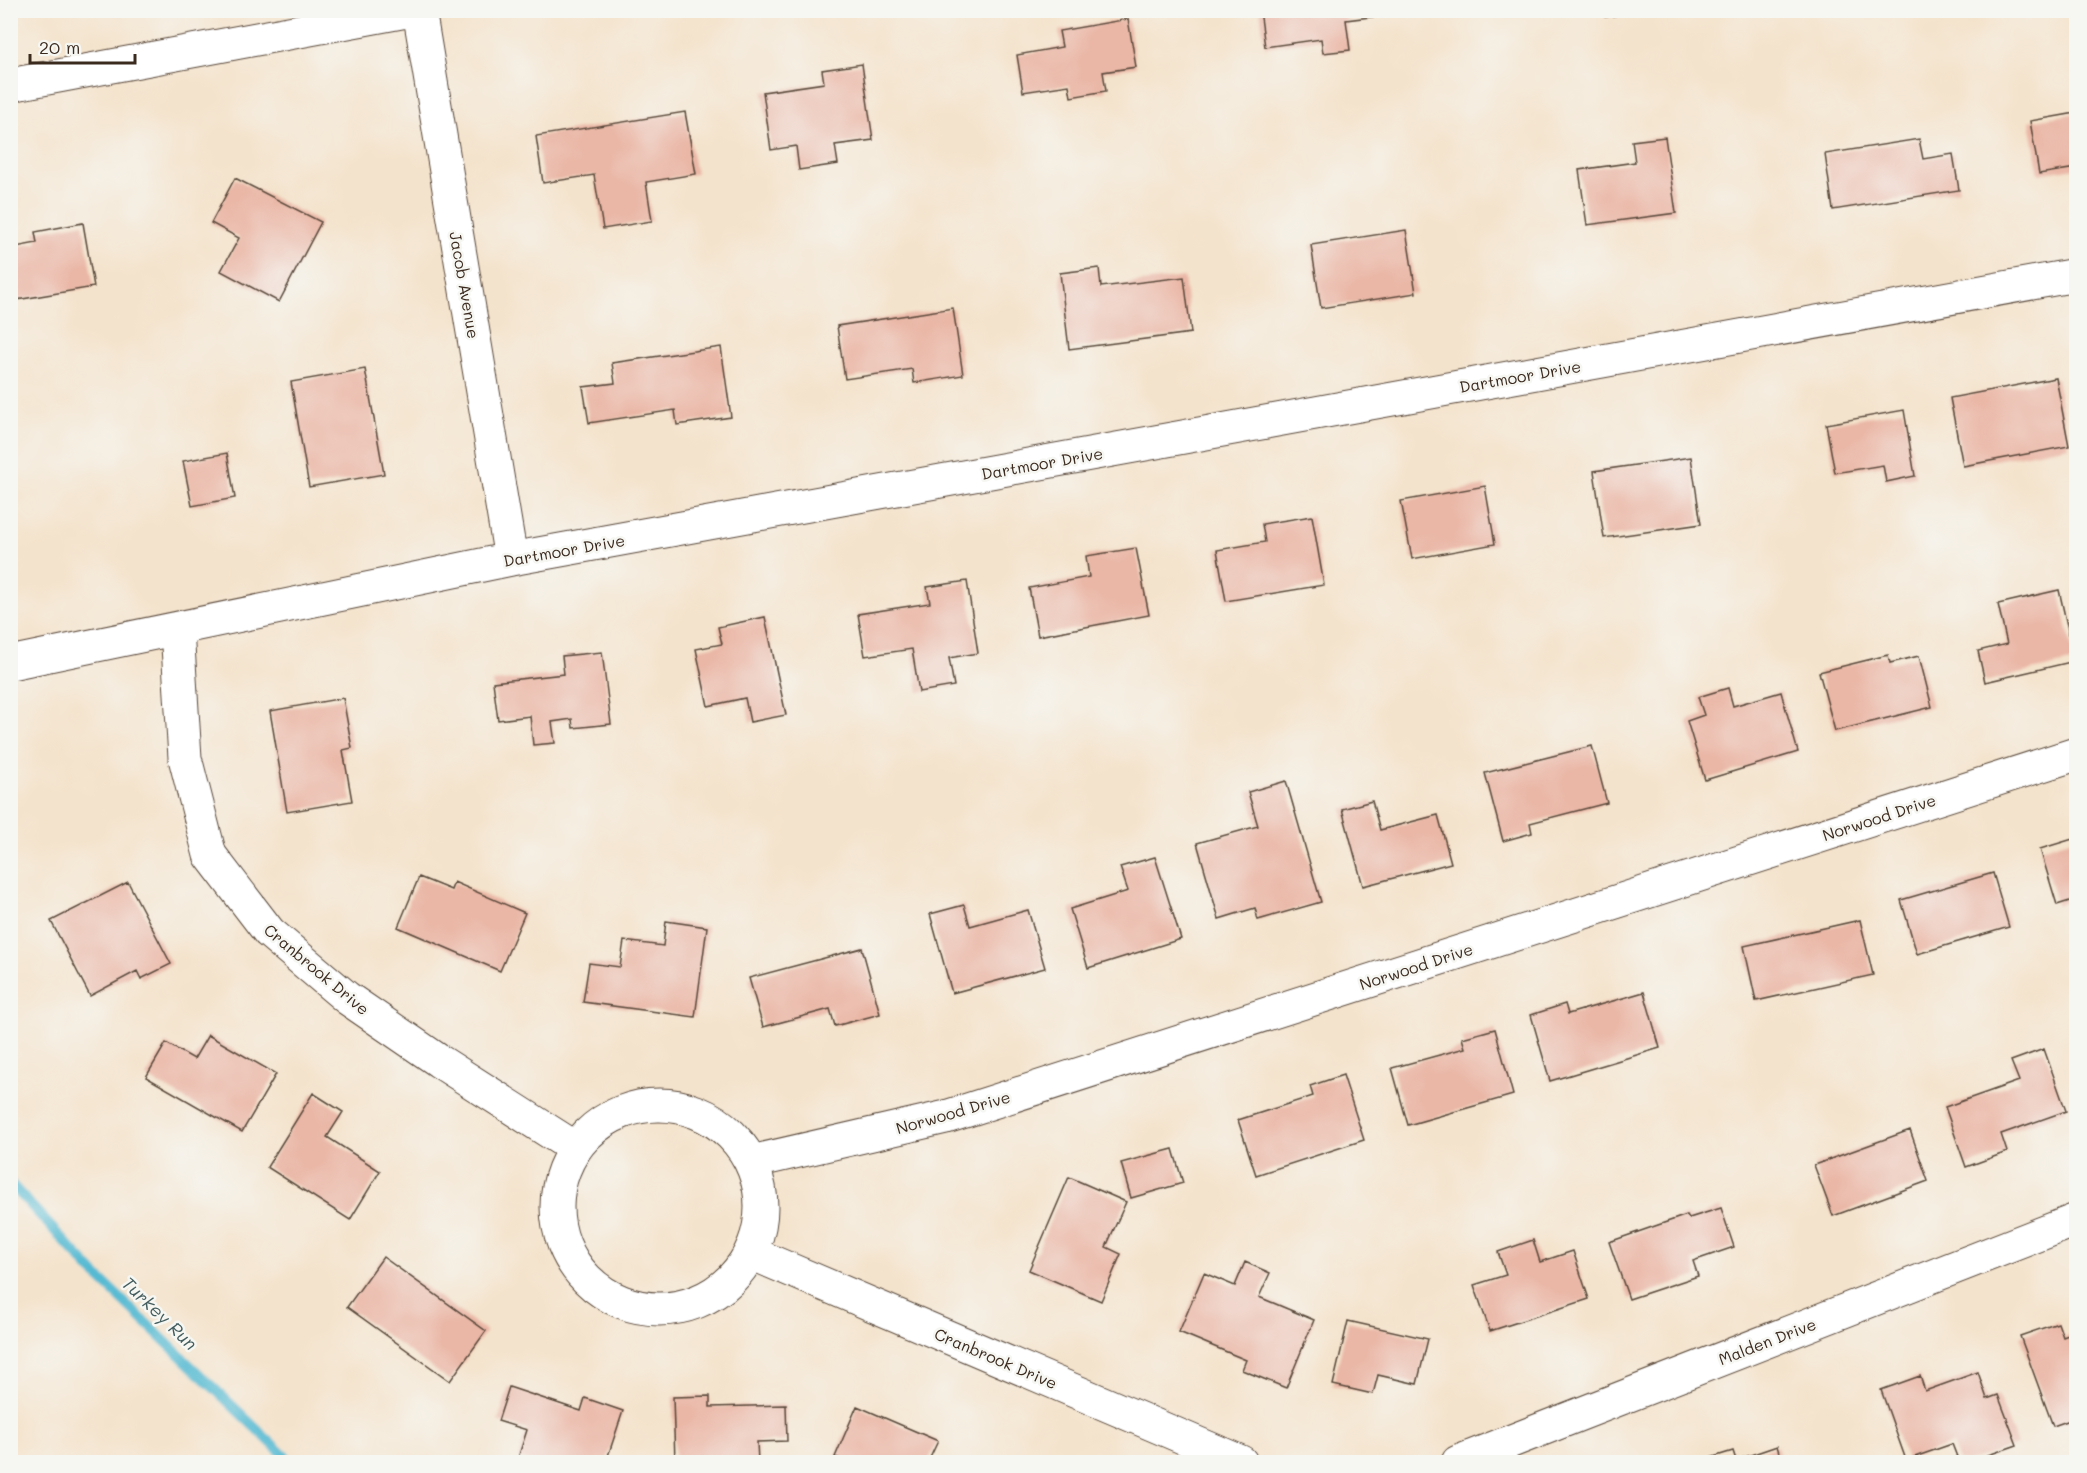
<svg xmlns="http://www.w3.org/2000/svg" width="2087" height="1473" viewBox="0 0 2087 1473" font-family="Mali,sans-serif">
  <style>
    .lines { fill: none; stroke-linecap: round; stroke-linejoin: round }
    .stream { stroke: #53b9d1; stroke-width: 10 }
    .building { fill: #eab6a5 }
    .minor-casing { stroke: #574638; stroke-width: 35 }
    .minor { stroke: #fff; stroke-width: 33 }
    .labels { text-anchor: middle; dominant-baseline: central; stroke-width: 5; stroke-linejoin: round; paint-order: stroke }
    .street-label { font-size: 16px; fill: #3b2a1e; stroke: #f6f6f2 }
    .water-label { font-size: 18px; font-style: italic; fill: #435c5d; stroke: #f6f6f2 }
  </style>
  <rect width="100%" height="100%" fill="#f6f6f2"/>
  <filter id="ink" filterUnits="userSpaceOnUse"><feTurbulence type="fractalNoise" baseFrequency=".0167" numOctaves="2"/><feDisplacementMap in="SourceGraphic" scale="12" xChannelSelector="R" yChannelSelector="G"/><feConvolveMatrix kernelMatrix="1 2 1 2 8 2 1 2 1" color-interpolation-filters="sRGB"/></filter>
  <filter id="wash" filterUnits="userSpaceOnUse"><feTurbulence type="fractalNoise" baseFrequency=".008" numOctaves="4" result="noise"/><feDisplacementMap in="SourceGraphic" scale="24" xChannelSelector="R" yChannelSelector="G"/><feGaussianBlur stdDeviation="1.35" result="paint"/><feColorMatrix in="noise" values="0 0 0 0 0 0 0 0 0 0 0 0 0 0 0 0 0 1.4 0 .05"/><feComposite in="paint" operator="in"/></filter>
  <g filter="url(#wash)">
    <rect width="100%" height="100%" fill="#f4e3cc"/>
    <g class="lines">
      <!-- stream -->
      <path class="stream" d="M 10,1183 L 93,1272 L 291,1462"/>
    </g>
    <g id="blocks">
      <!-- building -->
      <path class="building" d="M 1260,10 L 1377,10 L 1378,16 L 1346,20 L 1350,50 L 1323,53 L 1321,39 L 1265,47 Z
        M 1604,10 L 1639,10 L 1639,12 L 1605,17 Z
        M 1128,19 L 1136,67 L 1103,72 L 1106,91 L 1071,97 L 1069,85 L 1023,92 L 1017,55 L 1062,47 L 1059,31 Z
        M 862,64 L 873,140 L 835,145 L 838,164 L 799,170 L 796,146 L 771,150 L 763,92 L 824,83 L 822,70 Z
        M 685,112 L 696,174 L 646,182 L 652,221 L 603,229 L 594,175 L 543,183 L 536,136 Z
        M 2076,113 L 2076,168 L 2039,174 L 2030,121 Z
        M 1665,137 L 1676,213 L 1587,225 L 1579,170 L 1635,162 L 1632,141 Z
        M 1919,139 L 1923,159 L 1953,154 L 1959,190 L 1833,210 L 1825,154 Z
        M 235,178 L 321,222 L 279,302 L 221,271 L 239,238 L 211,223 Z
        M 83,223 L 94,287 L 10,301 L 10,248 L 37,243 L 35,232 Z
        M 1406,230 L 1416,293 L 1321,308 L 1311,245 Z
        M 1099,268 L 1101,287 L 1184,277 L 1191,333 L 1069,349 L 1060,273 Z
        M 953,308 L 963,375 L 914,383 L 912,369 L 845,379 L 837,326 Z
        M 721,347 L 731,417 L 677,425 L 675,410 L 589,423 L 583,387 L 615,383 L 612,363 Z
        M 365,369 L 384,474 L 309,487 L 291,382 Z
        M 2056,378 L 2069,446 L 1963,466 L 1950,398 Z
        M 1904,410 L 1915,476 L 1886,482 L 1883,465 L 1835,473 L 1826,424 Z
        M 227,453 L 235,498 L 192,506 L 183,461 Z
        M 1691,457 L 1701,524 L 1604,538 L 1594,471 Z
        M 1485,486 L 1495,544 L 1412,559 L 1401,501 Z
        M 1312,516 L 1324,585 L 1226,601 L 1217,550 L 1265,542 L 1262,524 Z
        M 1136,548 L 1149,615 L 1038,636 L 1029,588 L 1089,577 L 1086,556 Z
        M 967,581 L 978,653 L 949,658 L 954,686 L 919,692 L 912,649 L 865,656 L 858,614 L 930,603 L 927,587 Z
        M 2059,590 L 2075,661 L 1985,682 L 1978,651 L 2007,644 L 1998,604 Z
        M 765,617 L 786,715 L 750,722 L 745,698 L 708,706 L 696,649 L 722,644 L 718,627 Z
        M 602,652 L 611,724 L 573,728 L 572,719 L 552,722 L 555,743 L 533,745 L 530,716 L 498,720 L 493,682 L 564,674 L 562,656 Z
        M 1888,655 L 1890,663 L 1919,656 L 1932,707 L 1835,731 L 1819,672 Z
        M 1728,688 L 1733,706 L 1781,692 L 1798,752 L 1705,780 L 1687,721 L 1704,715 L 1698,697 Z
        M 343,698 L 352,748 L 343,750 L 352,801 L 287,812 L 270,711 Z
        M 1592,746 L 1607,803 L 1530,823 L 1532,833 L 1503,841 L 1485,773 Z
        M 1286,781 L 1321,902 L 1258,920 L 1255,908 L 1219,919 L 1197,843 L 1258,826 L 1248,792 Z
        M 1372,801 L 1380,830 L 1438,815 L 1451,863 L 1363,886 L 1342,809 Z
        M 2076,838 L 2076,899 L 2057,905 L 2040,849 Z
        M 1155,857 L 1181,939 L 1088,968 L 1070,909 L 1128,891 L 1120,867 Z
        M 1993,873 L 2009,927 L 1917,954 L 1901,900 Z
        M 419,877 L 451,890 L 454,882 L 525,913 L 500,971 L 398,927 Z
        M 128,882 L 171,964 L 141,979 L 137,971 L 90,996 L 51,921 Z
        M 964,905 L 970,926 L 1028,910 L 1045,968 L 952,993 L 930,914 Z
        M 1860,920 L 1873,975 L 1756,1001 L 1744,946 Z
        M 666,921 L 707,927 L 695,1017 L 583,1002 L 589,963 L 620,967 L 624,941 L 663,946 Z
        M 862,948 L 880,1014 L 835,1026 L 830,1009 L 763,1027 L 749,978 Z
        M 1644,992 L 1660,1048 L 1550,1081 L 1531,1015 L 1565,1004 L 1568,1014 Z
        M 1495,1029 L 1513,1095 L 1408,1125 L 1392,1068 L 1465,1048 L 1462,1038 Z
        M 208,1035 L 276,1074 L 242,1132 L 146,1077 L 166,1043 L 194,1059 Z
        M 2044,1049 L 2066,1111 L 2001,1134 L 2007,1152 L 1966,1167 L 1945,1107 L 2019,1081 L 2011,1061 Z
        M 1343,1075 L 1364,1140 L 1256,1175 L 1238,1120 L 1313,1096 L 1310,1086 Z
        M 313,1093 L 343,1112 L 327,1137 L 380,1171 L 350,1220 L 267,1167 Z
        M 1910,1130 L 1928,1181 L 1833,1216 L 1814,1165 Z
        M 1173,1149 L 1183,1183 L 1131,1198 L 1121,1163 Z
        M 1069,1177 L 1126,1202 L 1106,1247 L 1121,1254 L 1101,1301 L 1029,1270 Z
        M 1721,1208 L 1734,1247 L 1693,1261 L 1698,1276 L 1629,1299 L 1609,1242 L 1687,1215 L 1689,1218 Z
        M 1533,1240 L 1540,1262 L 1573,1251 L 1589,1299 L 1490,1331 L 1474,1285 L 1506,1275 L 1498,1252 Z
        M 383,1257 L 486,1331 L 450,1381 L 347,1307 Z
        M 1245,1262 L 1270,1273 L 1259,1297 L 1314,1320 L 1286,1388 L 1242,1370 L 1246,1360 L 1179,1332 L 1204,1273 L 1235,1286 Z
        M 1348,1321 L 1428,1339 L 1417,1384 L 1378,1375 L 1373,1394 L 1333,1385 Z
        M 2058,1323 L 2063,1337 L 2076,1332 L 2076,1418 L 2053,1426 L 2020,1336 Z
        M 1978,1372 L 1987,1399 L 1998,1395 L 2017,1445 L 1968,1462 L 1959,1462 L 1952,1444 L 1906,1460 L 1881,1390 L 1920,1376 L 1925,1391 Z
        M 509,1387 L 581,1411 L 585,1398 L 623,1411 L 606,1462 L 532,1462 L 518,1458 L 527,1430 L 498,1421 Z
        M 710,1396 L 710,1407 L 786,1405 L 787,1441 L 757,1442 L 758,1462 L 675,1462 L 673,1397 Z
        M 857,1406 L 938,1441 L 928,1462 L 848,1462 L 835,1457 Z
        M 1777,1446 L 1782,1462 L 1697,1462 L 1733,1451 L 1736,1460 Z"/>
    </g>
  </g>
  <g filter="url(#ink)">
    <use href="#blocks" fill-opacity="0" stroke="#574638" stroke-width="1.5"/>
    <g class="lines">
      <defs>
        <path id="minor" d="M 419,10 L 511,559
          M 10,85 L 412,10
          M 177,630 L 185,758 L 210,855 L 269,932 L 347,998 L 439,1061 L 575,1148
          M 10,663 L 511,559 L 2076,275
          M557 1207a102 102 0 1 1 204 0a102 102 0 1 1-204 0Z
          M 751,1162 L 946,1117 L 2076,754
          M 751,1253 L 1241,1462
          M 1458,1462 L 2076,1220"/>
      </defs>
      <!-- minor casing -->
      <use href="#minor" class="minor-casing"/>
      <!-- minor -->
      <use href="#minor" class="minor"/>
    </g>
  </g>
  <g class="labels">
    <!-- street labels -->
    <g class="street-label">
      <text transform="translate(465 285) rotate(80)">Jacob Avenue</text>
      <text transform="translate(1520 376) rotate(-10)">Dartmoor Drive</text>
      <text transform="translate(1042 463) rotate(-10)">Dartmoor Drive</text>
      <text transform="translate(564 550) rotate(-10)">Dartmoor Drive</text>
      <text transform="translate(1879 817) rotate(-18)">Norwood Drive</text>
      <text transform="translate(1416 966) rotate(-18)">Norwood Drive</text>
      <text transform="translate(317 969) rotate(40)">Cranbrook Drive</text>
      <text transform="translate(953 1112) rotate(-16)">Norwood Drive</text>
      <text transform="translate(1767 1341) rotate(-21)">Malden Drive</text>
      <text transform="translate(996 1358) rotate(23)">Cranbrook Drive</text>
    </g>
    <!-- water labels -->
    <g class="water-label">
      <text transform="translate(160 1313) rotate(44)">Turkey Run</text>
    </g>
  </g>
  <!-- margin -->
  <rect width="2087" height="1473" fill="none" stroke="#f6f6f2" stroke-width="36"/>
  <!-- scale -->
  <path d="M30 54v9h105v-9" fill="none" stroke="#3b2a1e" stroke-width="3"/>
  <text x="39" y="54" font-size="18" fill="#3b2a1e" stroke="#f6f6f2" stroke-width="4.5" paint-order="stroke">20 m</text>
</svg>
